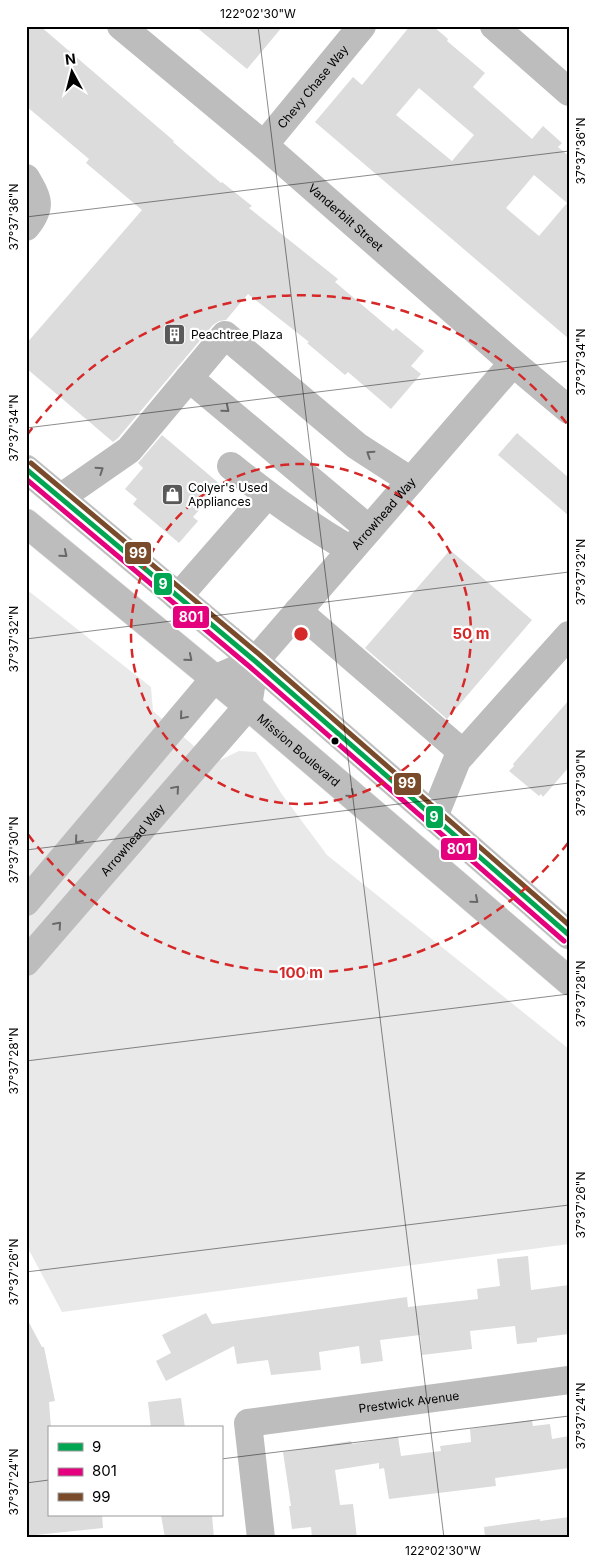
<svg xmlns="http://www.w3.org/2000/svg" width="595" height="1564" viewBox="0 0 595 1564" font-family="Inter,sans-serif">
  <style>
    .green { fill: #e9e9e9 }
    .building { fill: #dcdcdc; fill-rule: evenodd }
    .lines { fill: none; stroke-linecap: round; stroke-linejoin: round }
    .major-casing { stroke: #dbdbdb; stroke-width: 29 }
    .minor { stroke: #bdbdbd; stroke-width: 28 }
    .major { stroke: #bdbdbd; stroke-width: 28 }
    .bus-1-casing { stroke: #fff; stroke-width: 9 }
    .bus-2-casing { stroke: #fff; stroke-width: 9 }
    .bus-3-casing { stroke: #fff; stroke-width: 9 }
    .bus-1 { stroke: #00a651; stroke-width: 5 }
    .bus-2 { stroke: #e5007d; stroke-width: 5 }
    .bus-3 { stroke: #7a4b2a; stroke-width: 5 }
    .oneway { stroke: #686868 }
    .ticks { fill: none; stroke: #000; stroke-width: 1; stroke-opacity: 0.45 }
    .ring { fill: none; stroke: #d62828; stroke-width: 2.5; stroke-dasharray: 9 6 }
    .bus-dot { fill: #000; stroke: #fff; stroke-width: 2 }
    .labels { text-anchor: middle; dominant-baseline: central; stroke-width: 4.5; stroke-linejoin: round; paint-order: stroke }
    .street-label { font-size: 12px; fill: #000; stroke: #fff }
    .poi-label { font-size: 12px; fill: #000; stroke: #fff; text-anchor: start }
    .centre { fill: #d62828; stroke: #fff; stroke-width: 2.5 }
    .ring-label { font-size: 15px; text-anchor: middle; font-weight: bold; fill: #d62828; stroke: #fff; stroke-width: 4.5; stroke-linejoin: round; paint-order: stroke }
    .line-badge { stroke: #fff; stroke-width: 2 }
    .badge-label { font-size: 14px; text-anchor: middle; font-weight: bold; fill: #fff }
    .neatline { fill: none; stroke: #000; stroke-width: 2 }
    .ticks-label { font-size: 12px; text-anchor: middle; fill: #000 }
  </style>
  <rect width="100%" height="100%" fill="#fff"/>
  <!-- green -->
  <path class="green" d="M 26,589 L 151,687 L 153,711 L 214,763 L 239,751 L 256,752 L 281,793 L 327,855 L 569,1049 L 569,1244 L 62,1312 L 30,1252 L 26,1249 Z"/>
  <!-- building -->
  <path class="building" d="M 26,26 L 40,26 L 174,141 L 173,142 L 221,183 L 222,182 L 252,206 L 249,208 L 338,279 L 335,282 L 393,331 L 396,328 L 424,351 L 411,366 L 421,374 L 391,409 L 348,372 L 345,375 L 307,343 L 309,342 L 248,294 L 226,320 L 219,321 L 213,325 L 118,438 L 113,442 L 26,368 L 26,344 L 142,210 L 86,163 L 89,159 L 26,106 Z
    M 195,26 L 283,26 L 247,69 Z
    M 410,26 L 433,26 L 448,39 L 447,41 L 485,73 L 473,87 L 532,139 L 543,126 L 562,143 L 558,147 L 569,156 L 569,339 L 315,122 L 353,77 L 362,85 ZM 419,88 L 474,135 L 452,161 L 396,115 ZM 534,175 L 567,203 L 539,236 L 506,208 Z
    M 517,433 L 569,478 L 569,516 L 498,455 Z
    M 162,435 L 221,485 L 193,517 L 198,521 L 179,543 L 133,504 L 137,499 L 125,489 L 143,468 L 138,463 Z
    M 450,550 L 532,620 L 447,719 L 365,648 Z
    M 569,700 L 569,767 L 543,797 L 541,794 L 539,796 L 509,771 L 514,766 L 513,764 Z
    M 528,1256 L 531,1290 L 569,1285 L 569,1334 L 537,1338 L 537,1342 L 517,1344 L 515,1326 L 470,1331 L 472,1349 L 422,1355 L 420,1335 L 380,1340 L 383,1361 L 361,1364 L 359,1346 L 319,1352 L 321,1370 L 271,1375 L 268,1360 L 237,1364 L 234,1346 L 166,1381 L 156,1361 L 171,1353 L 162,1335 L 206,1313 L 212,1324 L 407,1297 L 408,1307 L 478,1299 L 477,1289 L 500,1286 L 497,1259 Z
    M 26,1317 L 42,1347 L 44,1347 L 55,1401 L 49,1402 L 51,1428 L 49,1428 L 49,1515 L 102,1515 L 103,1528 L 26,1536 Z
    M 181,1398 L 185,1428 L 151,1428 L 148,1402 Z
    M 532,1420 L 533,1426 L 550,1424 L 552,1439 L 569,1436 L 569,1468 L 495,1478 L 496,1486 L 389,1499 L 384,1468 L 379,1469 L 379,1463 L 335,1470 L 340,1505 L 353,1504 L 357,1538 L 312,1538 L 311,1527 L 292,1529 L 289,1506 L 291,1506 L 283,1452 L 351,1441 L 352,1444 L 398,1437 L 401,1456 L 441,1451 L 440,1446 L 471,1442 L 470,1429 Z
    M 161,1515 L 212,1515 L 214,1538 L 165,1538 Z
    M 569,1517 L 569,1538 L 485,1538 L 484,1527 L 540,1519 L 540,1521 Z"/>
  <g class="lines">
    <defs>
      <g id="major">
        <path d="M 26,469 L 255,661 L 569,935"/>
        <path id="s6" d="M 26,523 L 248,706 L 569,981"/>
      </g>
    </defs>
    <!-- major casing -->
    <use href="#major" class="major-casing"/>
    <!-- minor -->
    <g class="minor">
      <path id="s1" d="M 121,26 L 264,145 L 513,363 L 569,410"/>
      <path d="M 494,26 L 569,92"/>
      <path id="s2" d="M 264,145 L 362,26"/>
      <path d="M 26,178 C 38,199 43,206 26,227"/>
      <path d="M 189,378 L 369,529"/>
      <path d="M 231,466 C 270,498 307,524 351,550"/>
      <path d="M 60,498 L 129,450 L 225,335 L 357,446 L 411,481"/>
      <path d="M 178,597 L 267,495"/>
      <path d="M 298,611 L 463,753"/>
      <path d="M 434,817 L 457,760 L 569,635"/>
      <path id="s3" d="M 26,902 L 214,679 L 255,661 L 513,363"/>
      <path id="s4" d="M 26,962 L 248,706 L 255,661"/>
      <path id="s5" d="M 261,1538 L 248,1423 L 569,1380"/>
    </g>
    <!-- major -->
    <use href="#major" class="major"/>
    <defs>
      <path id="bus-1" d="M 26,469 L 255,661 L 569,935"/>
      <path id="bus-2" d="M 26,479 L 250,667 L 564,941"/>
      <path id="bus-3" d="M 31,463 L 260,655 L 569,925"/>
    </defs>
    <!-- bus-1 casing -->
    <use href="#bus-1" class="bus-1-casing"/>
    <!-- bus-2 casing -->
    <use href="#bus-2" class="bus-2-casing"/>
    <!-- bus-3 casing -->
    <use href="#bus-3" class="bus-3-casing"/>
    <!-- bus-1 -->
    <use href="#bus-1" class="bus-1"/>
    <!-- bus-2 -->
    <use href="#bus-2" class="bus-2"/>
    <!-- bus-3 -->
    <use href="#bus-3" class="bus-3"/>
  </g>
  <!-- one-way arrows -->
  <defs><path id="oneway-chevron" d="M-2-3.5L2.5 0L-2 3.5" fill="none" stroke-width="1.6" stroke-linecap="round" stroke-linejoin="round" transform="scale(1.25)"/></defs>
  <g class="oneway">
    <use href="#oneway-chevron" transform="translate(226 409) rotate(40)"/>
    <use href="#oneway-chevron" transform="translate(370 454) rotate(-147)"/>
    <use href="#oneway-chevron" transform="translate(100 470) rotate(-34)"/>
    <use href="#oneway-chevron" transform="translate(64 554) rotate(40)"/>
    <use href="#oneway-chevron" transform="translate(189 658) rotate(40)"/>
    <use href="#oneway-chevron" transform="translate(183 716) rotate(130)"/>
    <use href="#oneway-chevron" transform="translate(176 789) rotate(-49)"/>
    <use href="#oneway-chevron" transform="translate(351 794) rotate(41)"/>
    <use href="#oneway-chevron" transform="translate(78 840) rotate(130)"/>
    <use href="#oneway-chevron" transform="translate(475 900) rotate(41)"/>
    <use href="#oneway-chevron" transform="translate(58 925) rotate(-49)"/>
  </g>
  <!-- ticks -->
  <path class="ticks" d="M 258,26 L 444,1538M 26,217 L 569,151M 26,428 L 569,361M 26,639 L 569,572M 26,850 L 569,783M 26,1061 L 569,994M 26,1272 L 569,1205M 221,1459 L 569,1416M 26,1483 L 49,1480"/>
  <!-- distance rings -->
  <g class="ring">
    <circle cx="301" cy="634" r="170"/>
    <path d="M568 843A339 339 0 0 1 27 833M27 435A339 339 0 0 1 568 425"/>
  </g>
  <!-- icons -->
  <defs>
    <symbol id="building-square" viewBox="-11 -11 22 22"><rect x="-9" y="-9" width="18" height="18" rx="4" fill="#595959" stroke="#fff"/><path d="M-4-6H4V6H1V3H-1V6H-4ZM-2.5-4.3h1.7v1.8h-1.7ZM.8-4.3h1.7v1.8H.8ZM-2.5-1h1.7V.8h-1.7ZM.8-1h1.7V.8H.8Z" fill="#fff"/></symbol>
    <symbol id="shop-square" viewBox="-11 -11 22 22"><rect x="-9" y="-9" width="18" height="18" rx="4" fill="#595959" stroke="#fff"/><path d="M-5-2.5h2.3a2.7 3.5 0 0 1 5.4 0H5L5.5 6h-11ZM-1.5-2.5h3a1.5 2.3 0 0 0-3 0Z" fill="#fff"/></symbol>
  </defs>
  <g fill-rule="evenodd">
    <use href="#building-square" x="162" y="322" width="25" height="25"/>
    <use href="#shop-square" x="160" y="482" width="25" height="25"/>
  </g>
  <!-- markers -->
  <circle class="bus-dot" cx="335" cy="741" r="4.5"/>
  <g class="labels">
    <!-- street labels -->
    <g class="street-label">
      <text stroke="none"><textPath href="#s2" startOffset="76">Chevy Chase Way</textPath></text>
      <text stroke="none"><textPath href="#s1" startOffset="295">Vanderbilt Street</textPath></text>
      <text stroke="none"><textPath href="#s3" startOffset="532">Arrowhead Way</textPath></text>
      <text stroke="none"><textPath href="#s6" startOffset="355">Mission Boulevard</textPath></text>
      <text stroke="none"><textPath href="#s4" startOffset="162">Arrowhead Way</textPath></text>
      <text stroke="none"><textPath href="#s5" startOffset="278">Prestwick Avenue</textPath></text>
    </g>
    <!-- poi labels -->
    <g class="poi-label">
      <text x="191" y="334">Peachtree Plaza</text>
      <text x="188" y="487">Colyer's Used<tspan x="188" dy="14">Appliances</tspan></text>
    </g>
  </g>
  <circle cx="301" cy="634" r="8" class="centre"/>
  <g class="ring-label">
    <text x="471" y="639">50 m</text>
    <text x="301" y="978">100 m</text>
  </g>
  <g class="line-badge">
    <rect x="124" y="541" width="28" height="24" rx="5" fill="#7a4b2a"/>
    <rect x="153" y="572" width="20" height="24" rx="5" fill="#00a651"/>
    <rect x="172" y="605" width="38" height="24" rx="5" fill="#e5007d"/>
    <rect x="393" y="772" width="29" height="24" rx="5" fill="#7a4b2a"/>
    <rect x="425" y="805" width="19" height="24" rx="5" fill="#00a651"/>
    <rect x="440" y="837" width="38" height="24" rx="5" fill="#e5007d"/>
  </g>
  <g class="badge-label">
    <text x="138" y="558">99</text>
    <text x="163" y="589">9</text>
    <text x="191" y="622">801</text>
    <text x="407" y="788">99</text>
    <text x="434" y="822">9</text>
    <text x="459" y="854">801</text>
  </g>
  <!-- border -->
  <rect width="595" height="1564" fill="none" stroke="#ffffff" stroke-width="55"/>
  <!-- legend -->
  <rect x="48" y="1426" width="175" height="90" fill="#ffffff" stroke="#999999"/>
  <rect x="58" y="1443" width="25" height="8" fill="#00a651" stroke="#999999"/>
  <text x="92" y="1452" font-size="15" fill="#000000">9</text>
  <rect x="58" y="1468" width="25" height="8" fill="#e5007d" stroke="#999999"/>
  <text x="92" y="1476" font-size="15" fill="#000000">801</text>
  <rect x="58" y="1493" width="25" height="8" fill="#7a4b2a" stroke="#999999"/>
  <text x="92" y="1502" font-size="15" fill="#000000">99</text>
  <!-- north arrow -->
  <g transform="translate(72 72) rotate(353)" stroke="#ffffff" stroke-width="4" paint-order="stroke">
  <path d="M0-4L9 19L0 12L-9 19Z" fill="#000000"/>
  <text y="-8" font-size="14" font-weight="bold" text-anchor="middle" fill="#000000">N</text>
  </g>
  <rect x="28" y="28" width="540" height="1508" class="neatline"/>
  <g class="ticks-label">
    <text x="258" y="18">122°02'30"W</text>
    <text transform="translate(581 151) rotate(-90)" y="4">37°37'36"N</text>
    <text transform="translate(14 217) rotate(-90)" y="4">37°37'36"N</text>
    <text transform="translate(581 362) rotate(-90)" y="4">37°37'34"N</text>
    <text transform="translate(14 428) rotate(-90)" y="4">37°37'34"N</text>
    <text transform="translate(581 572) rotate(-90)" y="4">37°37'32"N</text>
    <text transform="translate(14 639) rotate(-90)" y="4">37°37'32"N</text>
    <text transform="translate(581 783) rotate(-90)" y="4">37°37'30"N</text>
    <text transform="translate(14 850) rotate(-90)" y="4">37°37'30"N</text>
    <text transform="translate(581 994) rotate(-90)" y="4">37°37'28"N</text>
    <text transform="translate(14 1061) rotate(-90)" y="4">37°37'28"N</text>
    <text transform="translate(581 1205) rotate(-90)" y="4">37°37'26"N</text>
    <text transform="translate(14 1272) rotate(-90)" y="4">37°37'26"N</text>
    <text transform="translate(581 1416) rotate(-90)" y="4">37°37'24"N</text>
    <text transform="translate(14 1482) rotate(-90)" y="4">37°37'24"N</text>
    <text x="443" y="1555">122°02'30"W</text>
  </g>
</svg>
